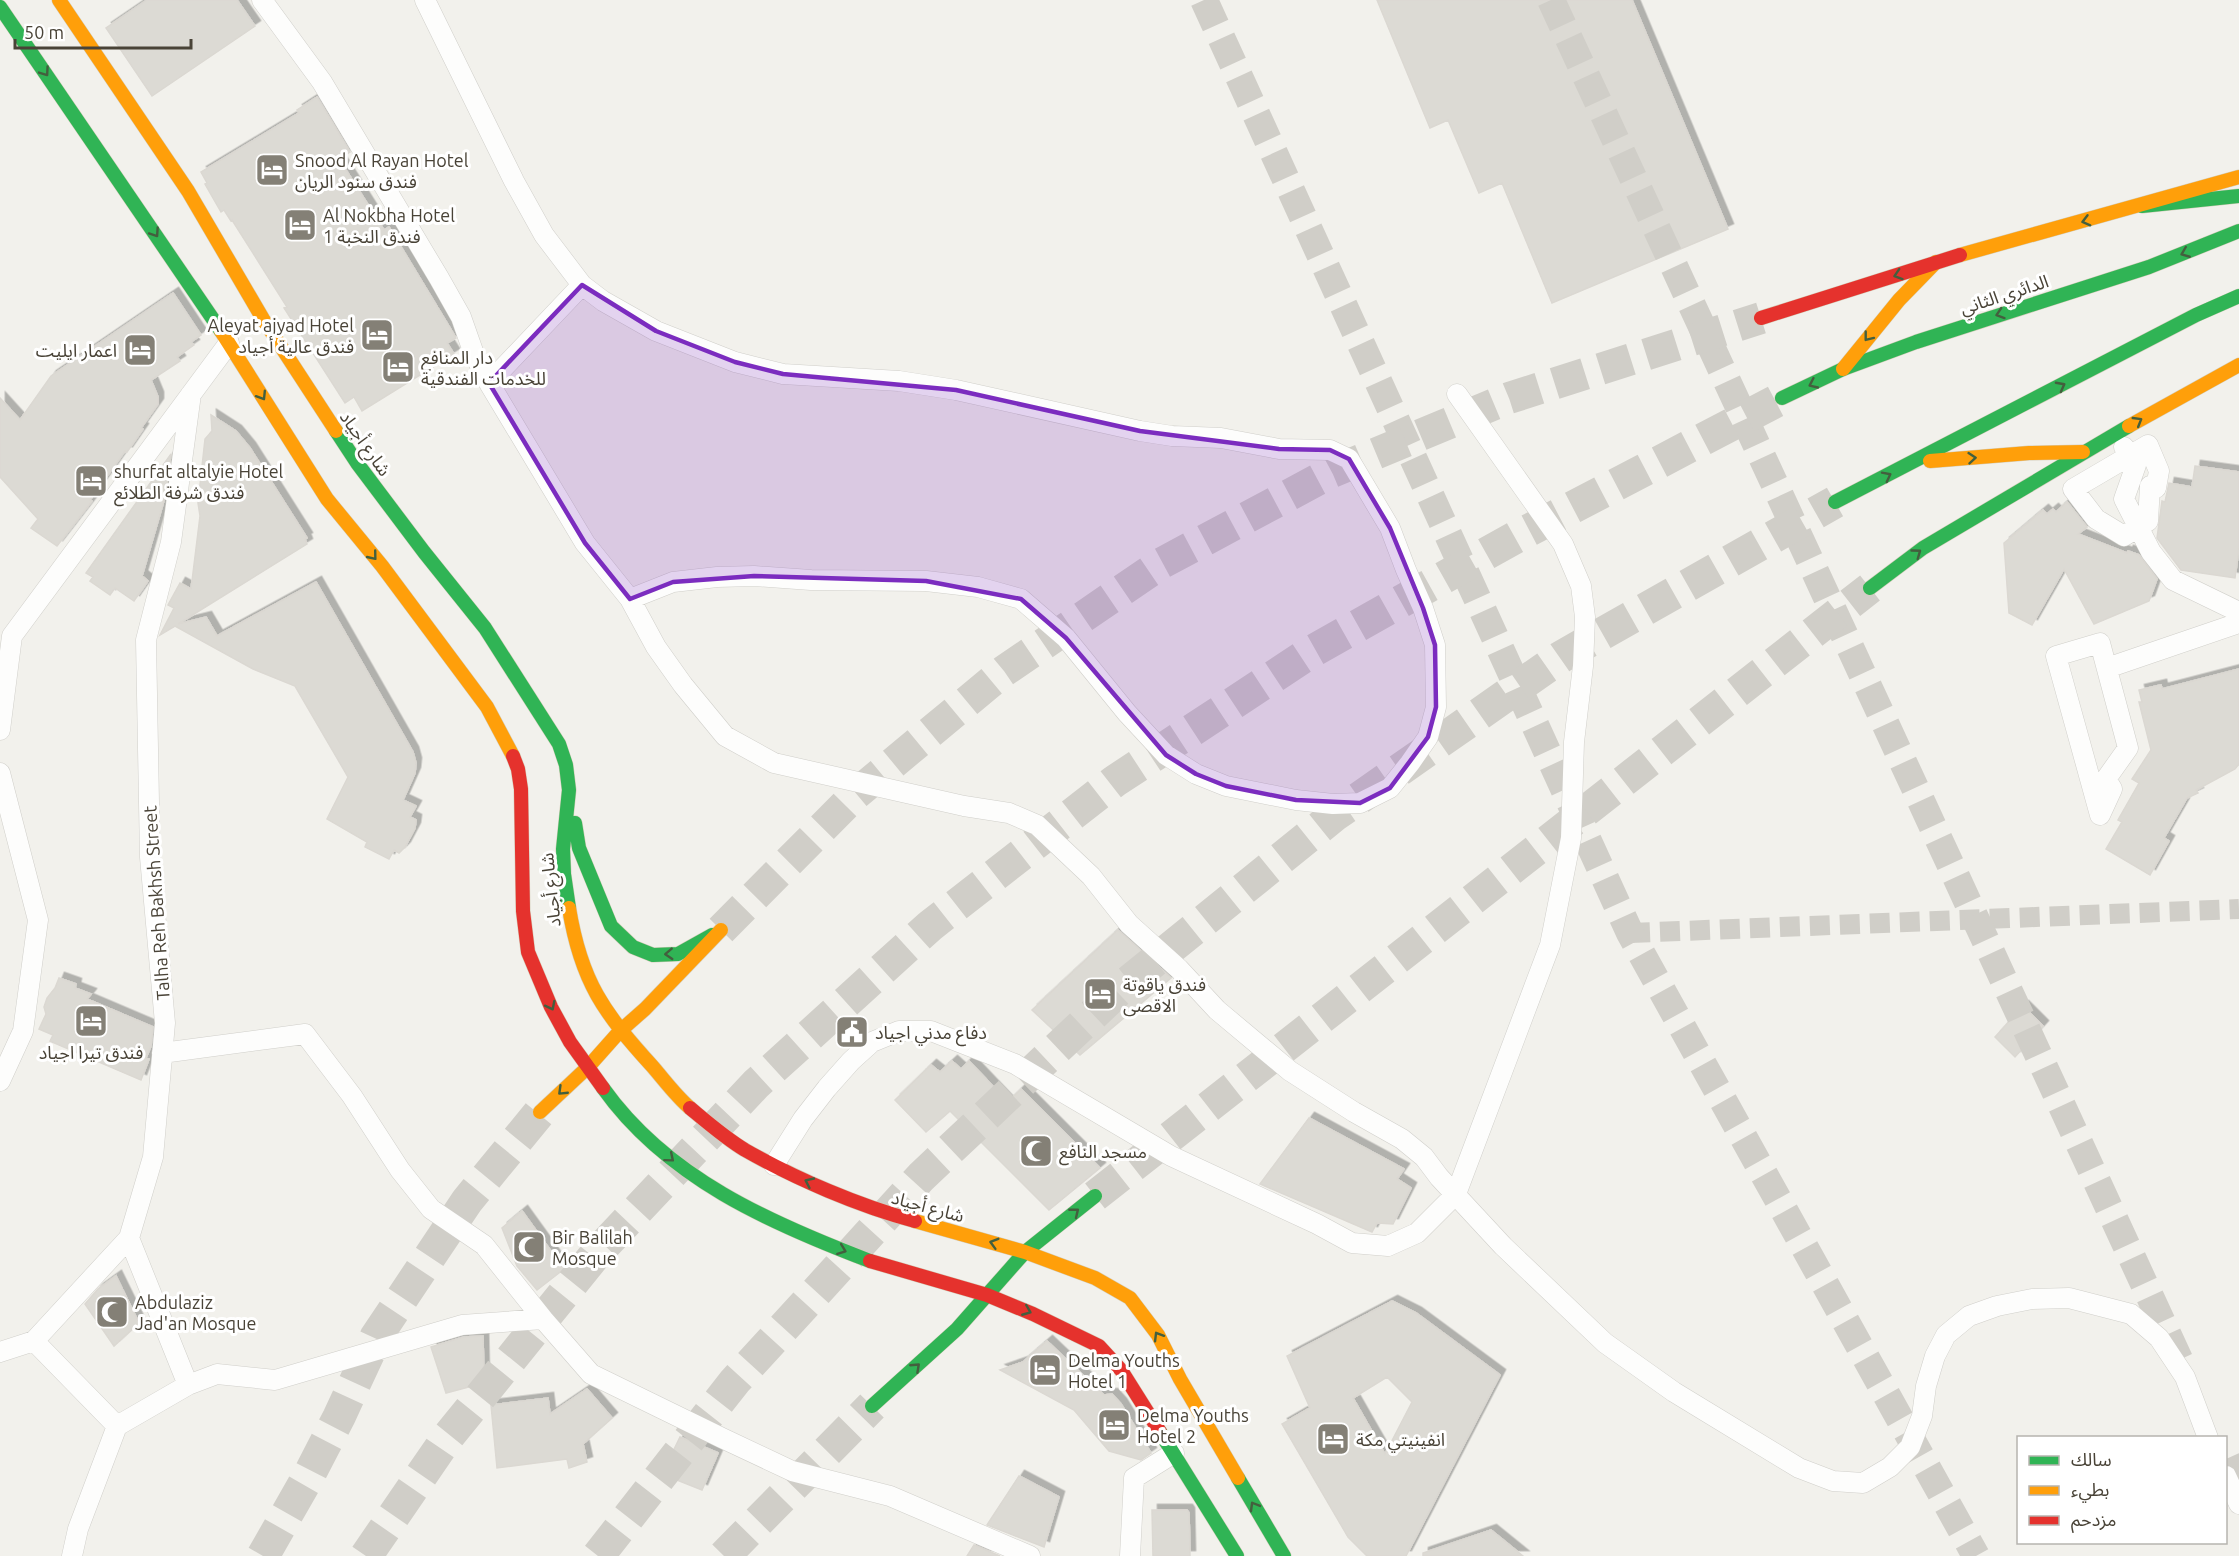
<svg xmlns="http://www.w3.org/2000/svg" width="2239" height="1556" viewBox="0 0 2239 1556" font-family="Ubuntu,'Noto Sans Arabic',sans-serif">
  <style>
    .building { fill: #dcdad4; stroke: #dbd8d2; stroke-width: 1.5; fill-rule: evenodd; filter: url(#shadow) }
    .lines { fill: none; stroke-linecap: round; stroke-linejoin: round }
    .street-tunnel { stroke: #d0cec8; stroke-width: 20; stroke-dasharray: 20 10; stroke-linecap: butt }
    .secondary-tunnel { stroke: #d0cec8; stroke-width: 28; stroke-dasharray: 28 14; stroke-linecap: butt }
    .primary-tunnel { stroke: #d0cec8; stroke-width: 32; stroke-dasharray: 32 16; stroke-linecap: butt }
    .highway-tunnel { stroke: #d0cec8; stroke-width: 33; stroke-dasharray: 33 16; stroke-linecap: butt }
    .street-casing { stroke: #d0cfca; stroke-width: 21 }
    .fast-casing { stroke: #d4cdb9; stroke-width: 15 }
    .slow-casing { stroke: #d4cdb9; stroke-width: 15 }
    .jam-casing { stroke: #d4cdb9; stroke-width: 15 }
    .street { stroke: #fdfdfc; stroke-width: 20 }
    .fast { stroke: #30b455; stroke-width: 14 }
    .slow { stroke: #ff9f0a; stroke-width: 14 }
    .jam { stroke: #e5322d; stroke-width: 14 }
    .oneway { stroke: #435f3e }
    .marked { fill: #7b2cbf; fill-opacity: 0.2; stroke: #7b2cbf; stroke-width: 4.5; stroke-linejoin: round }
    .labels { text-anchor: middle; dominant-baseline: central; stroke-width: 6; stroke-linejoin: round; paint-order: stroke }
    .poi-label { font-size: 18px; fill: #494337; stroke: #fff; text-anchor: start }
    .street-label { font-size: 18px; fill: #494337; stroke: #fff }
  </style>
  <defs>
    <filter id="shadow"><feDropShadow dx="5.5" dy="-5.5" stdDeviation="0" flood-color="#0004"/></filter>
  </defs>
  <rect width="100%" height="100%" fill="#f2f1ec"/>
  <!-- building -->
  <path class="building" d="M 147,0 L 237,0 L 255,26 L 152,96 L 106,28 Z
    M 1377,0 L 1632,0 L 1728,229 L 1552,303 L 1502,183 L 1479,193 L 1448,120 L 1430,128 Z
    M 317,97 L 350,152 L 339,159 L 384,230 L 389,227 L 456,338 L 447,343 L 454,354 L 362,411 L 354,397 L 345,403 L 284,308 L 287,307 L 232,220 L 231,221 L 224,210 L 221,212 L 205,184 L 207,183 L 201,172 L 299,113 L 297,110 Z
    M 173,293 L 201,335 L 191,342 L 194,345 L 177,357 L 180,361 L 151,380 L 158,397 L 158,404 L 141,428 L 143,429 L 127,452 L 125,451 L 90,500 L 92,501 L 57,546 L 31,528 L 38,519 L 0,477 L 0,398 L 20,420 L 51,376 Z
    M 211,415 L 236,431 L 250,448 L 307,538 L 305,539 L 307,544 L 178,624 L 206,617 L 217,636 L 316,582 L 413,752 L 416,763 L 415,773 L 403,800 L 416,806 L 410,817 L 416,820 L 415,828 L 405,847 L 399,853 L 394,850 L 389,859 L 365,847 L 367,842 L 327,819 L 348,777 L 295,686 L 253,669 L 175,626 L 160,635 L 174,608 L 168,605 L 180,583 L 191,589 L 200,516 L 198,503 L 205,439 L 212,431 Z
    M 171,454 L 165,497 L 142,576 L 148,581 L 134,601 L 115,588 L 110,595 L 90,581 L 93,577 L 86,573 Z
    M 2195,466 L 2239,472 L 2239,548 L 2235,578 L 2181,570 L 2157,538 L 2162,501 L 2165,502 L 2169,483 L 2192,487 Z
    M 2067,502 L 2087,527 L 2078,534 L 2127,553 L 2128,551 L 2139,555 L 2157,579 L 2149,601 L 2094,624 L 2064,569 L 2032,625 L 2009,613 L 2004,543 L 2043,510 L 2047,514 L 2053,509 L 2056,512 Z
    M 2239,669 L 2239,764 L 2235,769 L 2196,790 L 2198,793 L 2187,798 L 2164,838 L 2169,841 L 2150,875 L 2106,849 L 2122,822 L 2118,820 L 2139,783 L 2132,779 L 2151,750 L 2139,702 L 2142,702 L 2139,690 L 2161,685 L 2162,689 Z
    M 1118,930 L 1171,978 L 1080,1055 L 1032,1010 Z
    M 59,978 L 76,984 L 75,988 L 91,994 L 87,999 L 153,1027 L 151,1046 L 146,1058 L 149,1059 L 141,1080 L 50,1041 L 53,1035 L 39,1029 L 46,1014 L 44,1007 L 47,998 L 55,988 Z
    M 2023,1006 L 2043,1026 L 2015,1057 L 1995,1037 Z
    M 952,1061 L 961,1069 L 969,1061 L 1008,1102 L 1021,1089 L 1100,1168 L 1049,1210 L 950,1111 L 926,1132 L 895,1100 L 931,1065 L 940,1072 Z
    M 1309,1118 L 1404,1169 L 1397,1179 L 1411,1188 L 1393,1224 L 1377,1223 L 1372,1232 L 1260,1184 Z
    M 522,1211 L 564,1269 L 537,1290 L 517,1266 L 502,1228 Z
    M 116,1276 L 139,1323 L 114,1346 L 85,1304 L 98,1289 Z
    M 1392,1301 L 1416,1313 L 1500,1375 L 1406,1556 L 1367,1556 L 1348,1537 L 1282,1424 L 1310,1408 L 1287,1356 ZM 1387,1377 L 1412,1402 L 1385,1454 L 1353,1398 Z
    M 483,1336 L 484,1383 L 446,1393 L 431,1347 L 464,1337 Z
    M 1047,1341 L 1104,1395 L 1112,1394 L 1121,1404 L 1151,1453 L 1141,1460 L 1109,1451 L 1074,1410 L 1000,1370 L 1023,1362 Z
    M 587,1389 L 612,1418 L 583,1444 L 587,1462 L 569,1468 L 567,1459 L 497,1468 L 491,1405 L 548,1398 L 550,1414 Z
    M 680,1437 L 718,1453 L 702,1490 L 662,1474 Z
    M 1019,1476 L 1059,1497 L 1044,1547 L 987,1525 Z
    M 1152,1510 L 1187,1510 L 1189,1513 L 1190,1556 L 1153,1556 Z
    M 1491,1530 L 1523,1556 L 1423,1556 L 1423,1553 Z
    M 974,1545 L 1000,1556 L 967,1556 Z"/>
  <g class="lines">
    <!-- street-tunnel -->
    <path class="street-tunnel" d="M 1630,933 L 2239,909"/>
    <!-- secondary-tunnel -->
    <path class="secondary-tunnel" d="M 1204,0 L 1630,933 L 1976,1556
      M 1551,0 L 2183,1368
      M 2226,1459 L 2239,1488"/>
    <!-- primary-tunnel -->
    <path class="primary-tunnel" d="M 721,930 L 856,794 L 1004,671 L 1162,563 L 1332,472 L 1509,398 L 1761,318
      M 1095,1196 L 1870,588"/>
    <!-- highway-tunnel -->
    <path class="highway-tunnel" d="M 263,1556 L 308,1477 L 339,1417 L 376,1337 L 467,1201 L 540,1112
      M 366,1556 L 447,1438 L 595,1255 L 756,1084 L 930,926 L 1115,781 L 1311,652 L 1516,537 L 1782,398
      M 598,1556 L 735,1381 L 921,1177 L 1121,988 L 1335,815 L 1561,657 L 1835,502
      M 724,1556 L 872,1406"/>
    <defs>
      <path id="street" d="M 262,0 L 322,82 L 439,278 L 461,317 L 474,354 L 489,383 L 585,543 L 630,599 L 656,647 L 683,685 L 725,736 L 774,763 L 964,806 L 1009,813 L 1037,825 L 1091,876 L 1129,924 L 1179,969 L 1217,1010 L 1290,1071 L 1354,1112 L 1402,1139 L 1424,1157 L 1439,1177 L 1503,1246 L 1605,1343 L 1674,1392 L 1799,1468 L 1833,1481 L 1863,1483 L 1890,1467 L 1910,1447 L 1922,1416 L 1926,1386 L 1935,1356 L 1946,1335 L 1969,1316 L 1997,1306 L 2032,1299 L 2069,1298 L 2131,1314 L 2159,1338 L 2185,1377 L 2208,1438
        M 425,0 L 514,181 L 544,235 L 582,285 L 603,301 L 656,331 L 735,362 L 783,374 L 899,381 L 956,390 L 1140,431 L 1172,436 L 1221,438 L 1279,449 L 1330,450 L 1349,459 L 1390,528 L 1406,570 L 1423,608 L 1435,645 L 1436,707 L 1428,737 L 1410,763 L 1390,788 L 1360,803 L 1333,804 L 1296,800 L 1226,786 L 1196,774 L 1166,755 L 1127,713 L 1066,638 L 1021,599 L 978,587 L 926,581 L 811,580 L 754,576 L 717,577 L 673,582 L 630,599
        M 489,383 L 582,285
        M 2148,445 L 2159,471 L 2156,488 L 2150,486 L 2148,521 L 2124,536 L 2096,519 L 2073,489 Z
        M 2124,447 L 2136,465 L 2124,499 L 2151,552 L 2173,580 L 2239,612
        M 2100,643 L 2128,748 L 2106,779 L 2112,789 L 2100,815 L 2056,656 Z
        M 2107,668 L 2239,623
        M 0,730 L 12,636 L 229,343
        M 0,773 L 38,920 L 23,1031 L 0,1081
        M 162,1053 L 305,1034 L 352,1096 L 400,1170 L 431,1209 L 484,1245 L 543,1319
        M 774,1165 L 803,1119 L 827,1088 L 851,1061 L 872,1042 L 899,1031 L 931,1031 L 1015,1064 L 1171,1156 L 1317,1224 L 1352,1243 L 1388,1246 L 1417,1233 L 1456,1194 L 1550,945 L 1571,838 L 1574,742 L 1583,666 L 1585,617 L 1581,586 L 1563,544 L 1457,394
        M 129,1238 L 188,1385
        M 34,1341 L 117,1426
        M 0,1352 L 34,1341 L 129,1238 L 153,1157 L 165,1023 L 150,857 L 146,640 L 171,542 L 191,394
        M 2226,1476 L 2239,1504
        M 72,1556 L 78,1529 L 117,1426 L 188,1385 L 217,1374 L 275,1380 L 462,1325 L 543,1319 L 591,1374 L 722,1438 L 792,1471 L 890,1496 L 1030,1556
        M 1130,1556 L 1134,1478 L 1174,1453"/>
      <path id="fast" d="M 0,7 L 221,331
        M 2142,206 L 2239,196
        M 1782,398 L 1843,369 L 1916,342 L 2149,267 L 2239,231
        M 336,431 L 357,463 L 424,552 L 485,628 L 559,744 L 566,765 L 569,790 L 563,849 L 564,874 L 569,908
        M 1835,502 L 2196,315 L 2239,296
        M 1870,588 L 1923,548 L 2129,426
        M 575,823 L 579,848 L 611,926 L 633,947 L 653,955 L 678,954 L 712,935
        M 603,1088 C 667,1178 770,1223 870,1261
        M 987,1295 L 1025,1252 L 1095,1196
        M 872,1406 L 957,1329 L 987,1295
        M 1160,1432 L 1237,1556
        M 1238,1478 L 1284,1556"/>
      <path id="slow" d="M 59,0 L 188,191 L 263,319 L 336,431
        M 1960,255 L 2239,177
        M 221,331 L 327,499 L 382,566 L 487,707 L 513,756
        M 1843,369 L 1899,300 L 1936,262
        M 2129,426 L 2239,365
        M 1930,461 L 2029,453 L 2083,452
        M 569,908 C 581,982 604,1013 653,1067 C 665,1081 676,1096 690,1108
        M 540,1112 L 588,1067 L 620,1031 L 645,1009 L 721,930
        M 915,1221 L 1025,1252 L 1095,1278 L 1130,1298 L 1158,1335 L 1180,1379 L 1238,1478"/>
      <path id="jam" d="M 1761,318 L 1960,255
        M 513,756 L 518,769 L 521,789 L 523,911 L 528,952 L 551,1007 L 570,1042 L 603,1088
        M 690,1108 C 708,1123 725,1138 745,1150 C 796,1179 859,1206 915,1221
        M 870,1261 L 987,1295 L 1033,1314 L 1099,1346 L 1121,1370 L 1160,1432"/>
    </defs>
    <!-- street casing -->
    <use href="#street" class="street-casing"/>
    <!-- fast casing -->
    <use href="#fast" class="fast-casing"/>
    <!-- slow casing -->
    <use href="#slow" class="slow-casing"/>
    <!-- jam casing -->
    <use href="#jam" class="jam-casing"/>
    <!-- street -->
    <use href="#street" class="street"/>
    <!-- fast -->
    <use href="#fast" class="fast"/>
    <!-- slow -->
    <use href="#slow" class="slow"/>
    <!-- jam -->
    <use href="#jam" class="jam"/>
  </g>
  <!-- one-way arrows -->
  <defs><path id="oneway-chevron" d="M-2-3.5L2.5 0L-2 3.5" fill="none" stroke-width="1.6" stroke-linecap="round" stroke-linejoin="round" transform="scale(1.5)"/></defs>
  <g class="oneway">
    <use href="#oneway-chevron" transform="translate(45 72) rotate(55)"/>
    <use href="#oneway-chevron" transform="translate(2086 221) rotate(165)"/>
    <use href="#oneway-chevron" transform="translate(155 233) rotate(56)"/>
    <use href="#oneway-chevron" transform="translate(2185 253) rotate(158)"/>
    <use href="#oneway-chevron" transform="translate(1898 275) rotate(162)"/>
    <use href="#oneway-chevron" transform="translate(2000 314) rotate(162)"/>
    <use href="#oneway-chevron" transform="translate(1868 337) rotate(128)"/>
    <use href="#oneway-chevron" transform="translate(1813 384) rotate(155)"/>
    <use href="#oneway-chevron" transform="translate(2061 386) rotate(-28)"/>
    <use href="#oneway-chevron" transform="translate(262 396) rotate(58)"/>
    <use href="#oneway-chevron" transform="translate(2138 421) rotate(-31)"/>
    <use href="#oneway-chevron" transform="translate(1972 458) rotate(-5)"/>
    <use href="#oneway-chevron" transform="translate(1887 476) rotate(-27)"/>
    <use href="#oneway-chevron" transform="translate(1917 553) rotate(-36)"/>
    <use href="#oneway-chevron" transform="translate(373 556) rotate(51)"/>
    <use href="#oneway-chevron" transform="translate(669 954) rotate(177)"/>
    <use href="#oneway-chevron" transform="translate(551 1006) rotate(63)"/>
    <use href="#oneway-chevron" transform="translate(562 1091) rotate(136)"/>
    <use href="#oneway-chevron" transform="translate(670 1158) rotate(40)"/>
    <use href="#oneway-chevron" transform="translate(809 1182) rotate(-155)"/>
    <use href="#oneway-chevron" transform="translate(1075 1212) rotate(-39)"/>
    <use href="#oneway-chevron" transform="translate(994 1243) rotate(-164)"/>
    <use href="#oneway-chevron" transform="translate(842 1250) rotate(21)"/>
    <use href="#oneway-chevron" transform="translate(1027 1311) rotate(22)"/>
    <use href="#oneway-chevron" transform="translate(1158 1336) rotate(-121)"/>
    <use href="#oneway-chevron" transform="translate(916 1367) rotate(-43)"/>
    <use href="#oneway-chevron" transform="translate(1254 1506) rotate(-120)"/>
  </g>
  <!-- marked area -->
  <path class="marked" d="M 582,285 L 656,331 L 735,362 L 783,374 L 956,390 L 1140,431 L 1279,449 L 1330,450 L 1349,459 L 1390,528 L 1423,608 L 1435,645 L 1436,707 L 1428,737 L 1390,788 L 1360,803 L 1296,800 L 1226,786 L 1196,774 L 1166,755 L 1066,638 L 1021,599 L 926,581 L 754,576 L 673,582 L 630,599 L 585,543 L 489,383 Z"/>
  <!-- icons -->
  <defs>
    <symbol id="hotel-square" viewBox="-11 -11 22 22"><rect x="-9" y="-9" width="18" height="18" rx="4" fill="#848076" stroke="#fff"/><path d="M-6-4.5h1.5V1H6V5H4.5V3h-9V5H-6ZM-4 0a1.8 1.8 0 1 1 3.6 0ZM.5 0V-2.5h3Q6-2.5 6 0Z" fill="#fff"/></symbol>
    <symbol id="civic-square" viewBox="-11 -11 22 22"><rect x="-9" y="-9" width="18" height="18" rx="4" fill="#848076" stroke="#fff"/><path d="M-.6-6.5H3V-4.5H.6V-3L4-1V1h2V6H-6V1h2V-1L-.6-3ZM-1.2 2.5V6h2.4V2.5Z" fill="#fff"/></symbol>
    <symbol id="mosque-square" viewBox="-11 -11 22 22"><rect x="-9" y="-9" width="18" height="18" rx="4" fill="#848076" stroke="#fff"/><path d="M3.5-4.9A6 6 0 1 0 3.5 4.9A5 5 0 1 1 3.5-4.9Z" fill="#fff"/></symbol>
  </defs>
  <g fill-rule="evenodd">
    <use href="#hotel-square" x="253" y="151" width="38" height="38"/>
    <use href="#hotel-square" x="281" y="206" width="38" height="38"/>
    <use href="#hotel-square" x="358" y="316" width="38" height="38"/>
    <use href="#hotel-square" x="121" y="331" width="38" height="38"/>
    <use href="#hotel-square" x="379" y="348" width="38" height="38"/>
    <use href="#hotel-square" x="72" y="462" width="38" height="38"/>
    <use href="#hotel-square" x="1081" y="975" width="38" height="38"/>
    <use href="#hotel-square" x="72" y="1002" width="38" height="38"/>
    <use href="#civic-square" x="833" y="1013" width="38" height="38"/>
    <use href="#mosque-square" x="1017" y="1132" width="38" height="38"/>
    <use href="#mosque-square" x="510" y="1228" width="38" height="38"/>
    <use href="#mosque-square" x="93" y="1293" width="38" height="38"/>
    <use href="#hotel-square" x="1026" y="1351" width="38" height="38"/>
    <use href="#hotel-square" x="1095" y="1406" width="38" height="38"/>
    <use href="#hotel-square" x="1314" y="1420" width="38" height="38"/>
  </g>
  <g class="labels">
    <!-- poi labels -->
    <g class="poi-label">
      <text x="295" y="160">Snood Al Rayan Hotel<tspan x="295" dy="21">فندق سنود الريان</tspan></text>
      <text x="323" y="215">Al Nokbha Hotel<tspan x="323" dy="21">1 فندق النخبة</tspan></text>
      <text x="354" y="325" text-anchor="end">Aleyat ajyad Hotel<tspan x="354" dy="21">فندق عالية أجياد</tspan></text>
      <text x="117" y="350" text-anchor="end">اعمار ايليت</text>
      <text x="421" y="357">دار المنافع<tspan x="421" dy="21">للخدمات الفندقية</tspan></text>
      <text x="114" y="471">shurfat altalyie Hotel<tspan x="114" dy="21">فندق شرفة الطلائع</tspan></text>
      <text x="1123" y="984">فندق ياقوتة<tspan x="1123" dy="21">الاقصى</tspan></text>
      <text x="875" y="1032">دفاع مدني اجياد</text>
      <text x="91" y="1052" text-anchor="middle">فندق تيرا اجياد</text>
      <text x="1059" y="1151">مسجد النافع</text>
      <text x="552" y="1237">Bir Balilah<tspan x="552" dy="21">Mosque</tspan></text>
      <text x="135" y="1302">Abdulaziz<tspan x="135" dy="21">Jad'an Mosque</tspan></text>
      <text x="1068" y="1360">Delma Youths<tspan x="1068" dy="21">Hotel 1</tspan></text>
      <text x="1137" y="1415">Delma Youths<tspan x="1137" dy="21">Hotel 2</tspan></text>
      <text x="1356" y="1439">انفينيتي مكة</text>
    </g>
    <!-- street labels -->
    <g class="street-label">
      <text transform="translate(2004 294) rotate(-18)">الدائري الثاني</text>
      <text transform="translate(366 443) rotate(55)">شارع أجياد</text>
      <text transform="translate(550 890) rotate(-96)">شارع أجياد</text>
      <text transform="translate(156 903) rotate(-94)">Talha Reh Bakhsh Street</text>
      <text transform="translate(928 1206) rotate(15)">شارع أجياد</text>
    </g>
  </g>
  <!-- legend -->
  <rect x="2017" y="1436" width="210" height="108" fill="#ffffff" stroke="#b6b4af" stroke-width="1.5"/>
  <rect x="2029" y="1456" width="30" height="9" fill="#30b455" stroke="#b6b4af" stroke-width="1.5"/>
  <text x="2071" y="1466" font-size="18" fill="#494337">سالك</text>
  <rect x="2029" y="1486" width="30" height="9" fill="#ff9f0a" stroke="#b6b4af" stroke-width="1.5"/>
  <text x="2071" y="1496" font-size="18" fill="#494337">بطيء</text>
  <rect x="2029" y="1516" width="30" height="9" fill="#e5322d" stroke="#b6b4af" stroke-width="1.5"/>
  <text x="2071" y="1526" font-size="18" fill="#494337">مزدحم</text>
  <!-- scale -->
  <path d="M15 39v9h176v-9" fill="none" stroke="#494337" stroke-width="3"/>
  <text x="24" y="39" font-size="18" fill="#494337" stroke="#ffffff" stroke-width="4.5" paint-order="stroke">50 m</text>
</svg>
